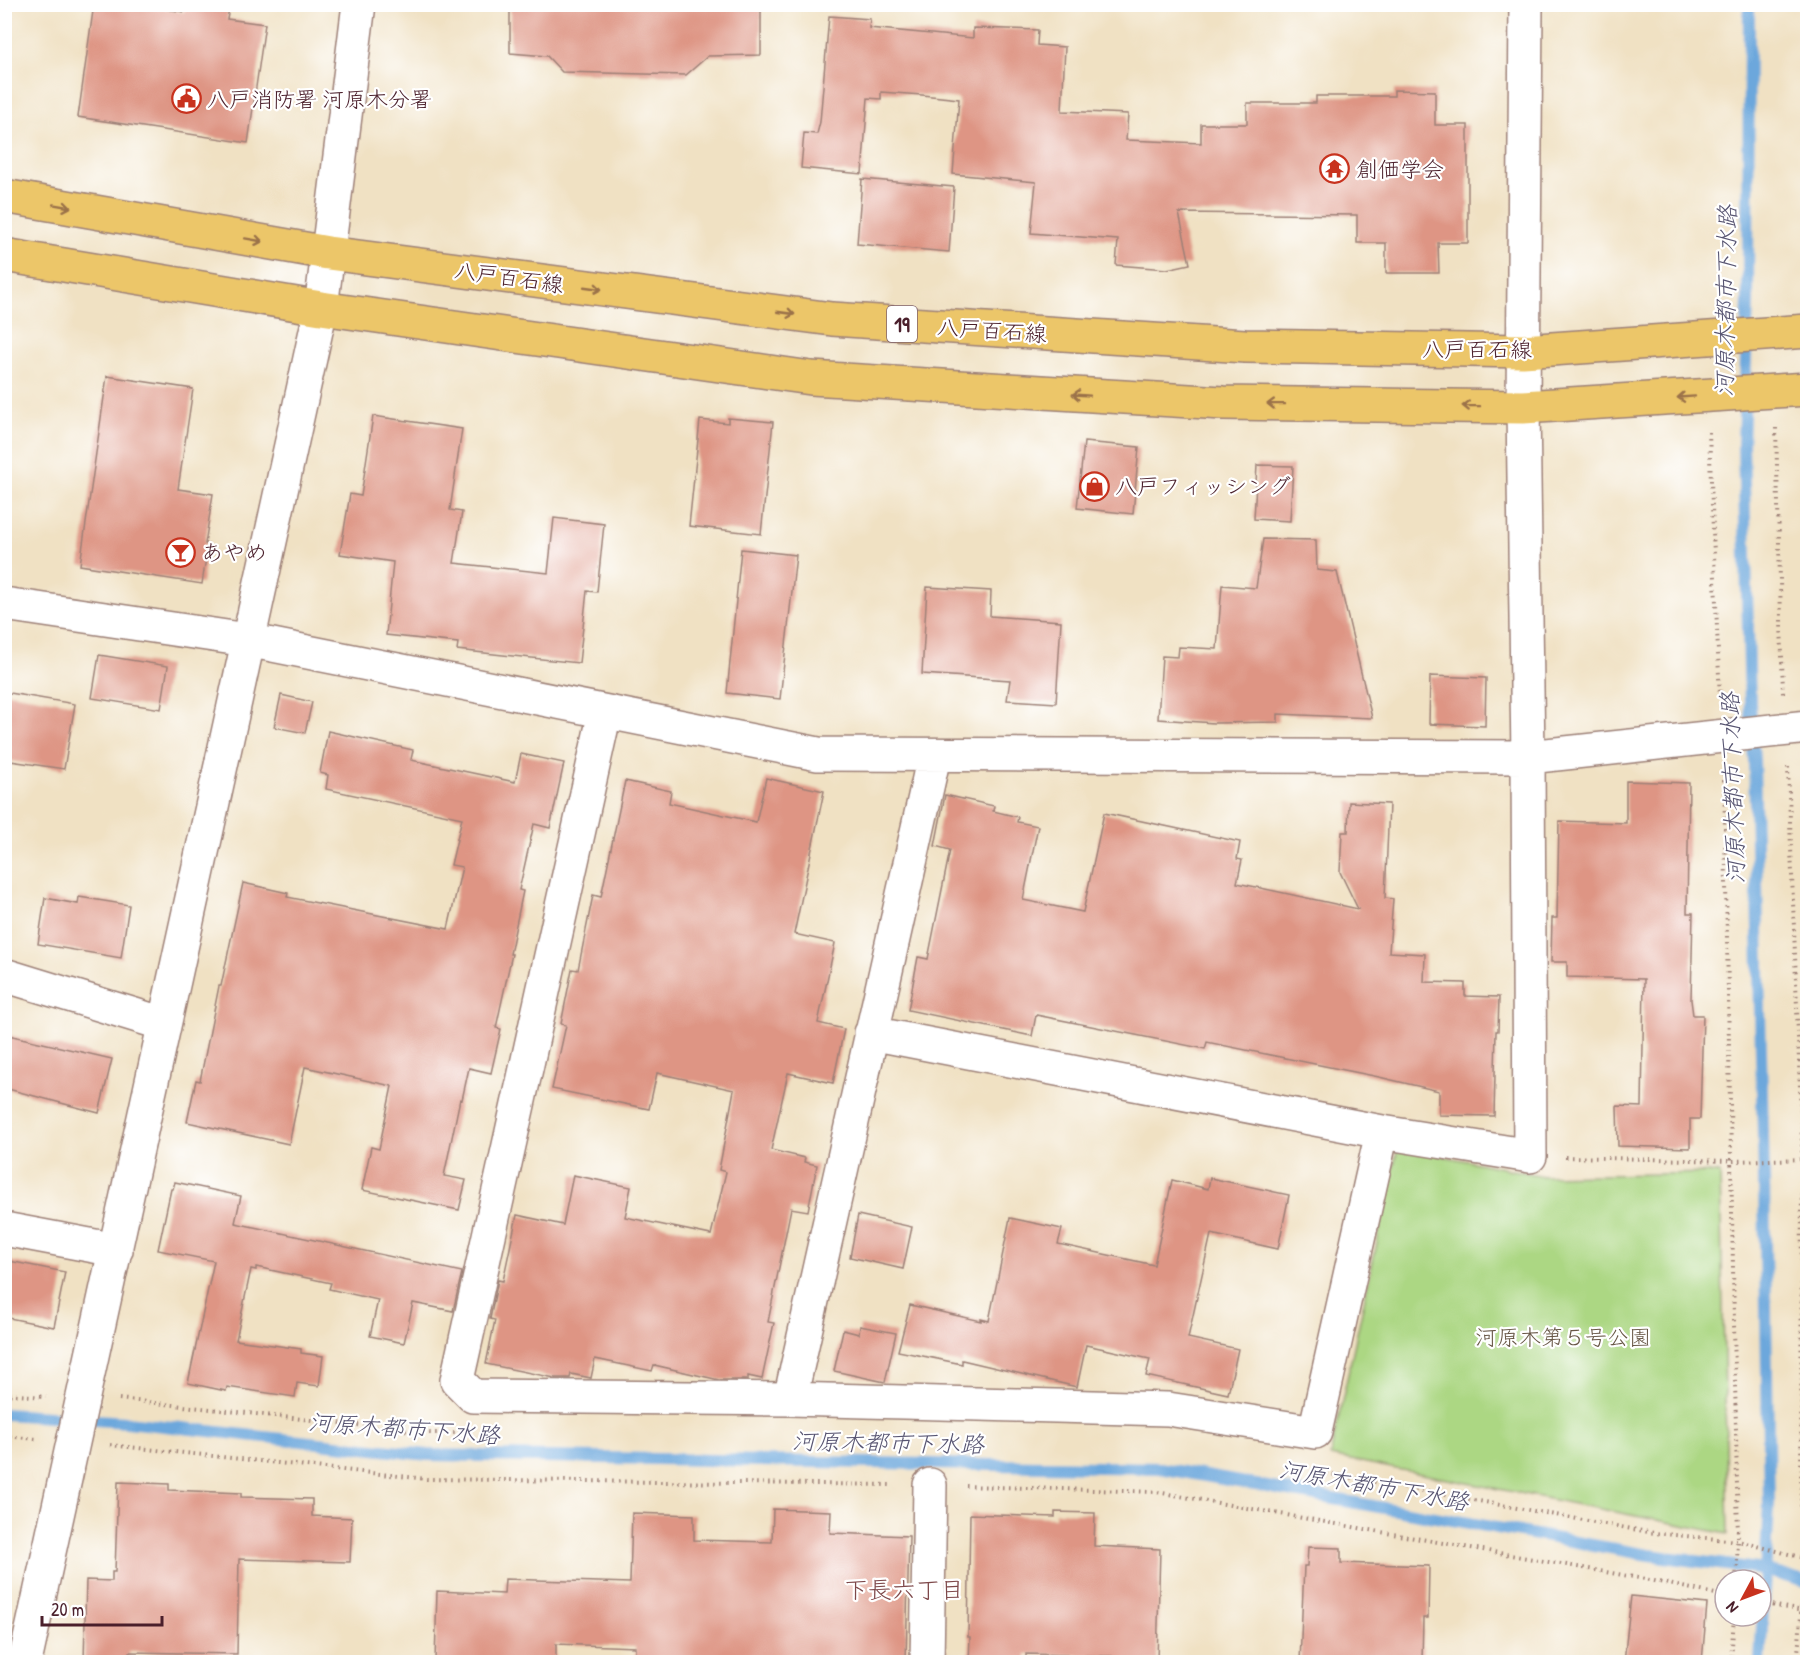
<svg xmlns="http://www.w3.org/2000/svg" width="1812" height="1667" viewBox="0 0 1812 1667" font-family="'Patrick Hand','Klee One',sans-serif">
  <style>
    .green { fill: #acd783; stroke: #7b7b57; stroke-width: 1.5 }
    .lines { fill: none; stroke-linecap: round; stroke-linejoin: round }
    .stream { stroke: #6ca7dc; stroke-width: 12 }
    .building { fill: #de9584 }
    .minor-casing { stroke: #9d8077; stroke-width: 36 }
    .major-casing { stroke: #9d8077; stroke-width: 36 }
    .path { stroke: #9d8077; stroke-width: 4; stroke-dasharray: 1.5 4.5; stroke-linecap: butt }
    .minor { stroke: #fff; stroke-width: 33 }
    .major { stroke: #ecc669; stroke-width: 33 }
    .oneway { stroke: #9b724a }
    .labels { text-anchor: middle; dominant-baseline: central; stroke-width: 4.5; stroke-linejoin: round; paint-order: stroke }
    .shield { fill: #fff; stroke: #80626b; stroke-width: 1.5 }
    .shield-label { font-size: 21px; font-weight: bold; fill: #4a1f2b }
    .poi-label { font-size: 22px; fill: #4a1f2b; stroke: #fff; text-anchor: start }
    .street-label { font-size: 22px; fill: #4a1f2b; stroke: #fff }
    .park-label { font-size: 22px; fill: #675645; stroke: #fff }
    .water-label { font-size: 24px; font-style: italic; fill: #585572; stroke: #fff }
    .neighbourhood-label { font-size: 24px; fill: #7e484a; stroke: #fff }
  </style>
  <rect width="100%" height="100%" fill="#fff"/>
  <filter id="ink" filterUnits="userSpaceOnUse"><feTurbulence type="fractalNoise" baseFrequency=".0167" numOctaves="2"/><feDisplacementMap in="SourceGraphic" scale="12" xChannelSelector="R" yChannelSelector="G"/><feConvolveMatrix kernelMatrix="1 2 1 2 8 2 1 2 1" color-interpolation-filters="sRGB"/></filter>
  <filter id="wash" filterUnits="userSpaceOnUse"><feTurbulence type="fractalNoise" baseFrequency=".008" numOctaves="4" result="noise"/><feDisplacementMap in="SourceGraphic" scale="24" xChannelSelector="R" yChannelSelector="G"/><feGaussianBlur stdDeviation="1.35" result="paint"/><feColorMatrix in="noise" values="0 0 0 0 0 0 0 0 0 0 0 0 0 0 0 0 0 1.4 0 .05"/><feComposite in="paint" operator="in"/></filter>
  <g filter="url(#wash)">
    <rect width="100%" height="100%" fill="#f0e1c3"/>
    <!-- green -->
    <path class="green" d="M 1398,1147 L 1543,1176 L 1720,1173 L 1728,1534 L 1330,1456 Z"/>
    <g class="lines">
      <!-- stream -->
      <path class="stream" d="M 1749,4 L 1748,300 L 1743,445 L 1750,704 L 1754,761 L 1764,1177 L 1769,1505 L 1760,1662
        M 4,1414 L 127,1422 L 428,1455 L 1160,1468 L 1649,1555 L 1765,1570 L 1808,1583"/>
    </g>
    <g id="blocks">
      <!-- building -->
      <path class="building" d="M 94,4 L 134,4 L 184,12 L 185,4 L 230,4 L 227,19 L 265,24 L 248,143 L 78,117 Z
        M 510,4 L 761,4 L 761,55 L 708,56 L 686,75 L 562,72 L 547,56 L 510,53 Z
        M 829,16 L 870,19 L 869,28 L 973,38 L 973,28 L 1038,30 L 1037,45 L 1065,47 L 1062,111 L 1128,114 L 1126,140 L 1201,143 L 1201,124 L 1247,124 L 1247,103 L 1316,103 L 1316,96 L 1394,96 L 1394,90 L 1435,91 L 1435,125 L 1468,125 L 1468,243 L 1438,243 L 1439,273 L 1386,273 L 1386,243 L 1357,243 L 1357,215 L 1179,213 L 1190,264 L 1167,269 L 1116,265 L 1118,240 L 1031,233 L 1036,182 L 953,174 L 959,99 L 922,95 L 881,92 L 881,99 L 868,98 L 862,174 L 801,168 L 804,133 L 817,134 L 820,122 Z
        M 862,179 L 954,187 L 949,252 L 857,244 Z
        M 107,376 L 193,389 L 178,489 L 213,494 L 205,544 L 208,544 L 202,584 L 80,565 Z
        M 373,416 L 462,429 L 450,510 L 462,512 L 454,563 L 548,573 L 554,518 L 604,524 L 597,592 L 587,591 L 579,663 L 457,650 L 458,643 L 386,635 L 393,562 L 340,554 L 350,494 L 361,496 Z
        M 728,418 L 773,422 L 761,534 L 689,526 L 700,420 L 728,423 Z
        M 1084,442 L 1139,447 L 1133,514 L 1077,508 Z
        M 1257,465 L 1293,466 L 1290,521 L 1254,519 Z
        M 1263,539 L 1316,540 L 1317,570 L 1337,572 L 1372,718 L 1278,714 L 1278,722 L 1214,723 L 1158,719 L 1162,656 L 1178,657 L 1179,647 L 1217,649 L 1222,585 L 1256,588 Z
        M 741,549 L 796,555 L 780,699 L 727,693 Z
        M 927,587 L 991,591 L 990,616 L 1061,621 L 1056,703 L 1007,700 L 1010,680 L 922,674 Z
        M 99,655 L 168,666 L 161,709 L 92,698 Z
        M 1430,676 L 1486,678 L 1485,726 L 1429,724 Z
        M 4,692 L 75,704 L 64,769 L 4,760 Z
        M 281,695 L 312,702 L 305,733 L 274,727 Z
        M 328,731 L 413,750 L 411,760 L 515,782 L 521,754 L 564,763 L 550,828 L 534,824 L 519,890 L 523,891 L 510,954 L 512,954 L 496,1028 L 501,1029 L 491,1073 L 469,1068 L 462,1100 L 460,1099 L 444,1176 L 466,1180 L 459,1210 L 362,1190 L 371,1147 L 379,1149 L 392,1086 L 305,1067 L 289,1144 L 187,1122 L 196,1080 L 200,1081 L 219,986 L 221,986 L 243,883 L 288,893 L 287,897 L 448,929 L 462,867 L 451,865 L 462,818 L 326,789 L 328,775 L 320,773 Z
        M 766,778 L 824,791 L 794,934 L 835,943 L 818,1023 L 844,1029 L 833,1083 L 788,1073 L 771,1150 L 805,1158 L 804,1162 L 817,1165 L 808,1211 L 791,1208 L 768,1322 L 774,1323 L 762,1379 L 748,1376 L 748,1380 L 719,1380 L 654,1365 L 652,1371 L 595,1359 L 591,1378 L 571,1374 L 570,1378 L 555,1378 L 486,1364 L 495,1320 L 490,1319 L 498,1280 L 503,1281 L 517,1215 L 563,1225 L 573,1175 L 631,1187 L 625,1217 L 711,1235 L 726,1172 L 719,1170 L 734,1090 L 657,1073 L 649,1109 L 552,1089 L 566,1025 L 561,1024 L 572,969 L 578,970 L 593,895 L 601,897 L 625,781 L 671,791 L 669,803 L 756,822 Z
        M 1626,781 L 1689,783 L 1687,913 L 1693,913 L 1691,1000 L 1693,1015 L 1703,1015 L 1700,1119 L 1690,1119 L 1690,1148 L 1618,1146 L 1617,1106 L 1642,1107 L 1644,979 L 1567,977 L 1567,962 L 1551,962 L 1552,918 L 1557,918 L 1559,821 L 1626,823 Z
        M 945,795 L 994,806 L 993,811 L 1018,817 L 1017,822 L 1038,826 L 1023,900 L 1083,912 L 1104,813 L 1240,842 L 1237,859 L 1242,860 L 1237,883 L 1358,909 L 1340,872 L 1342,832 L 1348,832 L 1349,802 L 1389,804 L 1385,898 L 1393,899 L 1389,952 L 1425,954 L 1424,982 L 1465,983 L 1465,996 L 1499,997 L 1498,1031 L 1496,1031 L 1494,1116 L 1439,1115 L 1439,1091 L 1379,1077 L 1207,1042 L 1205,1049 L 1036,1015 L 1032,1036 L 908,1010 L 918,957 L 928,959 L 950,850 L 935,846 Z
        M 79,897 L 129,905 L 121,958 L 38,944 L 45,898 L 78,904 Z
        M 4,1034 L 112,1059 L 99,1113 L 4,1088 Z
        M 1210,1178 L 1289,1195 L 1278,1249 L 1211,1234 L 1188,1338 L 1238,1349 L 1228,1394 L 1146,1376 L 1150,1359 L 1086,1345 L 1077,1387 L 962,1360 L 962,1364 L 898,1351 L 910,1305 L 981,1321 L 981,1319 L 989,1321 L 1010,1218 L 1062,1229 L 1058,1244 L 1154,1265 L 1172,1180 L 1208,1189 Z
        M 175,1182 L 241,1196 L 235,1223 L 462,1272 L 453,1311 L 413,1303 L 404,1343 L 370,1336 L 378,1300 L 329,1289 L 331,1283 L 256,1267 L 256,1270 L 251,1269 L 236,1340 L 301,1349 L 301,1353 L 323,1356 L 319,1386 L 297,1383 L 295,1397 L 227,1387 L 226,1391 L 188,1383 L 214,1261 L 158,1250 L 171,1189 L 173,1189 Z
        M 858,1215 L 912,1227 L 903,1269 L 850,1257 Z
        M 4,1260 L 65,1272 L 54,1327 L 4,1317 Z
        M 860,1326 L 896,1333 L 885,1382 L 834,1371 L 843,1330 L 859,1334 Z
        M 118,1482 L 169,1484 L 169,1490 L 241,1493 L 241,1497 L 312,1499 L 312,1516 L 352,1518 L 350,1562 L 239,1559 L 237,1654 L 129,1652 L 129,1662 L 84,1662 L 86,1580 L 112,1581 L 112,1572 L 115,1572 Z
        M 773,1509 L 831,1511 L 830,1533 L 909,1536 L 906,1662 L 635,1662 L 635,1647 L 556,1644 L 556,1662 L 435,1662 L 437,1591 L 504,1594 L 505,1579 L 630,1583 L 632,1513 L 694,1515 L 694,1540 L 772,1542 Z
        M 1055,1512 L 1095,1513 L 1094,1546 L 1160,1549 L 1157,1662 L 1112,1662 L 1112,1656 L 1026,1654 L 1026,1662 L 969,1662 L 970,1637 L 968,1637 L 970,1514 L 1055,1517 Z
        M 1308,1547 L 1341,1548 L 1341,1563 L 1429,1566 L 1428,1618 L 1423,1618 L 1422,1662 L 1300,1662 L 1304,1566 L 1307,1566 Z
        M 1631,1596 L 1707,1604 L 1702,1662 L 1624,1662 Z"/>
    </g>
  </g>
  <g filter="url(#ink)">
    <use href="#blocks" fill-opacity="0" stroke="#9d8077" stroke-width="1.5"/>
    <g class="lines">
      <defs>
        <path id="minor" d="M 4,604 L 247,640 L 818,754 L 1528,757 L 1808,727
          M 605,712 L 457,1380 L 473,1396 L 790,1399 L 1168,1409 L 1315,1432 L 1382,1132
          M 4,975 L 164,1024
          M 871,1033 L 1382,1132 L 1530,1156 L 1528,757 L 1523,407 L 1526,4
          M 4,1229 L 116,1250
          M 790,1399 L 934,756
          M 25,1662 L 321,308 L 359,4
          M 927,1662 L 930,1485"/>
        <path id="major" d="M 4,196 L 328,253 L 832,319 L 1245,346 L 1523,351 L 1808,331
          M 4,255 L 321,308 L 811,378 L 1223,403 L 1523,407 L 1808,389"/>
      </defs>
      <!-- minor casing -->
      <use href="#minor" class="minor-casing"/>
      <!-- major casing -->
      <use href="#major" class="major-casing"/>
      <!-- path -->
      <path class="path" d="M 1776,428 L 1783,694
        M 1709,432 L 1720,701
        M 1788,767 L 1802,1142 L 1801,1505 C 1804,1560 1803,1607 1797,1662
        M 1724,774 L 1738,1541 L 1736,1580
        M 1565,1157 L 1731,1161 L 1808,1159
        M 4,1394 L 46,1397
        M 119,1399 L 430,1433 L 464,1433
        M 4,1436 L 37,1439
        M 110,1445 L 427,1479 L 892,1485
        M 1315,1471 L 1654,1533 L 1738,1541 L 1808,1559
        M 966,1486 L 1157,1492 L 1645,1579 L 1725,1596
        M 1761,1603 L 1808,1612
        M 1731,1662 L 1734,1616"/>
      <!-- minor -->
      <use href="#minor" class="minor"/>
      <!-- major -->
      <use href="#major" class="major"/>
    </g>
    <!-- one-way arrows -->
    <defs><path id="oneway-shaft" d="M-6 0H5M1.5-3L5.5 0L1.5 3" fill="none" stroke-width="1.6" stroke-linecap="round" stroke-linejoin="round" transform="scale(1.5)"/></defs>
    <g class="oneway">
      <use href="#oneway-shaft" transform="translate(62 206) rotate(10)"/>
      <use href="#oneway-shaft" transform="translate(254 240) rotate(10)"/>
      <use href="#oneway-shaft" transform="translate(593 288) rotate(8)"/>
      <use href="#oneway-shaft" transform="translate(786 313) rotate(8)"/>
      <use href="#oneway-shaft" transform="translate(1081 395) rotate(-176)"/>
      <use href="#oneway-shaft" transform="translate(1686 397) rotate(176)"/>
      <use href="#oneway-shaft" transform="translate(1276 404) rotate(-179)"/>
      <use href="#oneway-shaft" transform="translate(1471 406) rotate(-179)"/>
    </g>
  </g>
  <!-- icons -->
  <defs>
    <symbol id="civic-ring" viewBox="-11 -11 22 22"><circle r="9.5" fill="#fff" stroke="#c8321e" stroke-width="1.5"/><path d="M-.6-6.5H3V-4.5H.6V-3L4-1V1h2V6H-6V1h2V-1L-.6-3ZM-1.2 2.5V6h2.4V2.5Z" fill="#c8321e"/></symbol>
    <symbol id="temple-ring" viewBox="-11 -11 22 22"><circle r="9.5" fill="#fff" stroke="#c8321e" stroke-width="1.5"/><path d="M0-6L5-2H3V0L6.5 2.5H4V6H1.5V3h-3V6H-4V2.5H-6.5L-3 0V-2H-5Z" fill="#c8321e"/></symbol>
    <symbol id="shop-ring" viewBox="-11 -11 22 22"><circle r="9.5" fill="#fff" stroke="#c8321e" stroke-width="1.5"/><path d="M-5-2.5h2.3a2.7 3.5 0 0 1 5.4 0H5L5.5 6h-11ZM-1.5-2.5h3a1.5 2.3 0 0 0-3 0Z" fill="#c8321e"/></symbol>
    <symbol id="bar-ring" viewBox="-11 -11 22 22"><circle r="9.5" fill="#fff" stroke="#c8321e" stroke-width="1.5"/><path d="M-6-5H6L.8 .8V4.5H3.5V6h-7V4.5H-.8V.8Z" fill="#c8321e"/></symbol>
  </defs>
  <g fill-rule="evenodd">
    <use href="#civic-ring" x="170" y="82" width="33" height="33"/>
    <use href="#temple-ring" x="1318" y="152" width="33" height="33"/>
    <use href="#shop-ring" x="1078" y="470" width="33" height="33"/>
    <use href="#bar-ring" x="164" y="536" width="33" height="33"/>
  </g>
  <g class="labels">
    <!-- shield labels -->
    <rect class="shield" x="887" y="306" width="30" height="36" rx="4.5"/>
    <g class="shield-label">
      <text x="902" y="324">19</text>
    </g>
    <!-- poi labels -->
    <g class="poi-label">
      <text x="207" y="99">八戸消防署 河原木分署</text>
      <text x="1356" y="169">創価学会</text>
      <text x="1115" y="486">八戸フィッシング</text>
      <text x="201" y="552">あやめ</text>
    </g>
    <!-- street labels -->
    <g class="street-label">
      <text transform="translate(509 277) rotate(8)">八戸百石線</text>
      <text transform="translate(992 330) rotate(4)">八戸百石線</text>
      <text x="1477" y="349">八戸百石線</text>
    </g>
    <!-- park labels -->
    <g class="park-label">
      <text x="1563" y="1337">河原木第５号公園</text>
    </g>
    <!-- water labels -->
    <g class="water-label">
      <text transform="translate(1725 301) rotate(-89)">河原木都市下水路</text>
      <text transform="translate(1732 788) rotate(-92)">河原木都市下水路</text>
      <text transform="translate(404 1428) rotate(4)">河原木都市下水路</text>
      <text transform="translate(888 1442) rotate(1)">河原木都市下水路</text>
      <text transform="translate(1374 1485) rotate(10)">河原木都市下水路</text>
    </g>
    <!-- neighbourhood labels -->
    <g class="neighbourhood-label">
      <text x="904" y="1589">下長六丁目</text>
    </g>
  </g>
  <!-- margin -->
  <rect width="1812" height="1667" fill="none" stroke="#fff" stroke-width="24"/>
  <!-- north arrow -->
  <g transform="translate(1743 1598) rotate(229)"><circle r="28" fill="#ffffff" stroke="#b7a5aa" stroke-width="1.5"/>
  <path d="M0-4.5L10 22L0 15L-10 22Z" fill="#c8321e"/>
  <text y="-9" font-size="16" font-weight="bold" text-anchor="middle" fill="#4a1f2b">N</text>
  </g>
  <!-- scale -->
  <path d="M42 1616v9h120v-9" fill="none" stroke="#4a1f2b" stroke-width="3"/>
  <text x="51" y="1616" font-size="18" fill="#4a1f2b" stroke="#ffffff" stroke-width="4.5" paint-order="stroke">20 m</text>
</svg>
